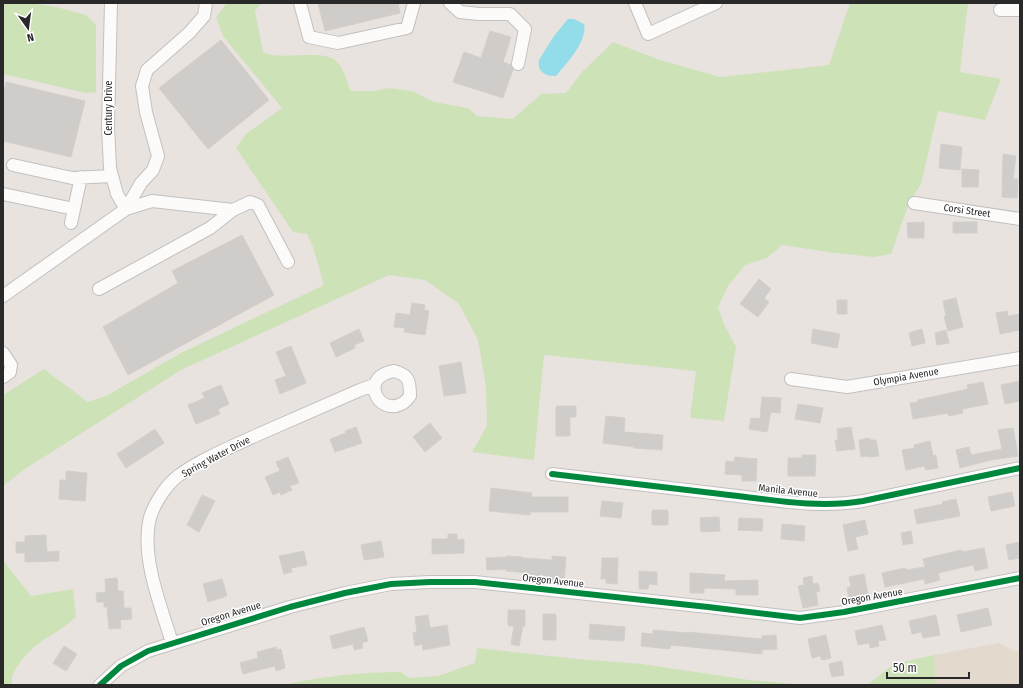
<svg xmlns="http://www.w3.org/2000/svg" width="1023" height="688" viewBox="0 0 1023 688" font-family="'Fira Sans Condensed',sans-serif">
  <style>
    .education { fill: #e3d9cd }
    .green { fill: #cee2b8 }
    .water { fill: #93dce9 }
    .building { fill: #cfccc9; stroke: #d3cfcb }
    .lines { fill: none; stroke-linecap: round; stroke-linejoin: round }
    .minor-casing { stroke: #c2c0c0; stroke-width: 14 }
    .minor { stroke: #fcfbfa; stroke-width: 12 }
    .cycleway-casing { stroke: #fff; stroke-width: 8 }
    .cycleway { stroke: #00873e; stroke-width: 6 }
    .labels { text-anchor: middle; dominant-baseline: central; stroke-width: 3; stroke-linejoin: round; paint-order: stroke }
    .street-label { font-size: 10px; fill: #292929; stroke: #fff }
  </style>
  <rect width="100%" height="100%" fill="#e8e3df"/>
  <!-- education -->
  <path class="education" d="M 999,643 L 1014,651 L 1020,651 L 1020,685 L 936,685 L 934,655 Z"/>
  <!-- green -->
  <path class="green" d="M 3,3 L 30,3 L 56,7 L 86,15 L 96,25 L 96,92 L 86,93 L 3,74 Z
    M 227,3 L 262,3 L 255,11 L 263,52 C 282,62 327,47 338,63 C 344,70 347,82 351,91 L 375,91 L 388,88 L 412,91 L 434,102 L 468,108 L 477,116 L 513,119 L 541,94 L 566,93 L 582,72 L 613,42 L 660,60 L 720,77 L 829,65 L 850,3 L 968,3 L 960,72 L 1001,79 L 985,120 L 938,111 L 921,184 L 909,203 L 891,254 L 874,257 L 835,253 L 782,245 L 767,258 L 745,265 L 728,286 L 718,307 L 724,324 L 736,347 L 724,421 L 690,418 L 696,371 L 544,355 L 534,460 L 472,452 L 487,426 L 486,387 L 478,340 L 459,304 L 425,280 L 389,275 L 181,370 L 25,469 L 3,486 L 3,395 L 44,369 L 88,402 L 106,396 L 181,353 L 324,285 L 313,247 L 307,234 L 293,232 L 236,148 L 246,134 L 282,108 L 223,36 L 216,17 Z
    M 3,560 L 31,596 L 73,589 L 76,617 C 71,621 67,625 61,629 C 54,634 45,638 38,644 C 28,652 9,671 12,685 L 3,685 Z
    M 477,648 L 578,659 L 642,664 L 749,680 L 807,685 L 284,685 C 323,676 361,672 401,672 L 409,678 L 438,676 L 475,663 Z
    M 934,655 L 936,685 L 867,685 L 894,664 Z"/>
  <!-- water -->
  <path class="water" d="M 568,19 L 574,19 L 584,24 C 588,41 566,64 556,76 C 545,76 537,72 539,60 L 554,36 Z"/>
  <!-- building -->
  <path class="building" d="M 318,3 L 398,3 L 400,13 L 325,31 Z
    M 490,31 L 511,37 L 503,62 L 511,65 L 513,69 L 503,98 L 453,82 L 464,52 L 481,58 Z
    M 221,40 L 269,100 L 208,149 L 159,88 Z
    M 6,82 L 85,101 L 71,157 L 3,141 L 3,95 Z
    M 941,144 L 962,147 L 960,170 L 939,168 Z
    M 1003,154 L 1016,156 L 1013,179 L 1018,179 L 1017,198 L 1002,197 Z
    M 962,169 L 979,170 L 978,187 L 962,187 Z
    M 924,222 L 924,238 L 908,238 L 907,223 Z
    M 953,222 L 977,222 L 977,233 L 953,233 Z
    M 242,235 L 274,295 L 128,375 L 103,327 L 178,283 L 172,271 Z
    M 759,279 L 771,289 L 764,298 L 769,302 L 758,317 L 740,304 Z
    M 956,298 L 963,327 L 948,331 L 944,317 L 946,316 L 943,301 Z
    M 837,300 L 847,300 L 847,314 L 837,314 Z
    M 412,303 L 425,305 L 424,310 L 429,311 L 425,335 L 404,332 L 405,328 L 394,327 L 396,313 L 410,315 Z
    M 1007,311 L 1008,316 L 1020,314 L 1020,330 L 1000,334 L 996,313 Z
    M 359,329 L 364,341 L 354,345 L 355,348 L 336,357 L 330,343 Z
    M 813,329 L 840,334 L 837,348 L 811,343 Z
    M 922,329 L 925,343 L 912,346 L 909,333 Z
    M 946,330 L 949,343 L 937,345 L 935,333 Z
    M 291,346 L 306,383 L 280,394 L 275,380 L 286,376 L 276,352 Z
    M 461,362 L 466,393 L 444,396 L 439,366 Z
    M 1020,381 L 1020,401 L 1005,404 L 1001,385 Z
    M 983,382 L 988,404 L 962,409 L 963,413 L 949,416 L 948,413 L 913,419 L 910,403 L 918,402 L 918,400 L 968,389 L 967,385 Z
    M 221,385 L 229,404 L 218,409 L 220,414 L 196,424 L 188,405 L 205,398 L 202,393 Z
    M 762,397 L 781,398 L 780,413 L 771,412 L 767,432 L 749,429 L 751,418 L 760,419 Z
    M 798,404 L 823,408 L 820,423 L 795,419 Z
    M 556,406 L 576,406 L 576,417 L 570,417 L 570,436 L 556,436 Z
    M 606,416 L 625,418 L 624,432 L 663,435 L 662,450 L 634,448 L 634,447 L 603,443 Z
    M 430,423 L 442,438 L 425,452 L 413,437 Z
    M 356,427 L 362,443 L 335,452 L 330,439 L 346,433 L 345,431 Z
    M 851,427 L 855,449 L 837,451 L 835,440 L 838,440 L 837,429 Z
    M 1013,428 L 1018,456 L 991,460 L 960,468 L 956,450 L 969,447 L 971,455 L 1002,449 L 998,430 Z
    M 155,429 L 164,443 L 126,468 L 117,454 Z
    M 870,438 L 870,440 L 876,440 L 879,456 L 868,457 L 867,456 L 861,457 L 859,440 Z
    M 930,441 L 933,456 L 936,455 L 938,468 L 926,470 L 924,466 L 906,470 L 902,450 L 915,448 L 914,445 Z
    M 802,455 L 816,455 L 815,476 L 788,476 L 788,458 L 802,458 Z
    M 288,457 L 299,483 L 290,486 L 292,490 L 281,495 L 280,492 L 273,495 L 265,477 L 280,471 L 276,462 Z
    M 735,457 L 757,459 L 756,481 L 742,481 L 742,475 L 725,474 L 726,461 L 734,462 Z
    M 66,471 L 87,473 L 85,501 L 59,499 L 60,480 L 66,480 Z
    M 491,488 L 532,493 L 531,497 L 568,497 L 568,512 L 530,512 L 530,515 L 489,511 Z
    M 1012,492 L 1015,506 L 991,511 L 988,497 Z
    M 202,495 L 215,501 L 199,532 L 187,525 Z
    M 956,499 L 960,516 L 917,524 L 914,510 L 943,504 L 942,502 Z
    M 602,501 L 623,503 L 621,518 L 600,516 Z
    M 652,510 L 668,510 L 668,525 L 652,525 Z
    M 719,517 L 720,531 L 701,532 L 700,518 Z
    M 739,518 L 763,519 L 762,531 L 738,530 Z
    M 865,520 L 868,534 L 855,537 L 858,549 L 848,551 L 843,525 Z
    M 782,524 L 805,526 L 804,541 L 781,539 Z
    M 911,531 L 913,543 L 903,545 L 901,533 Z
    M 448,534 L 457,534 L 457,540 L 464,539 L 464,553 L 432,554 L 432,539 L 448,539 Z
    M 46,535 L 47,552 L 59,551 L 59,561 L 25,562 L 25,553 L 16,553 L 16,542 L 25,542 L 25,536 Z
    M 381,541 L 384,557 L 364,560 L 361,545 Z
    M 1020,542 L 1020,558 L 1009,560 L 1006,545 Z
    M 984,548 L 988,568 L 975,571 L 973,565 L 938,573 L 940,580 L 925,584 L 924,579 L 885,587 L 882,573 L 905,568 L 906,570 L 925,567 L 923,559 L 961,550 L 962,552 Z
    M 304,551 L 307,565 L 291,568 L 292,572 L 284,574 L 279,556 Z
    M 507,556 L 522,557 L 522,558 L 552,560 L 552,556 L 566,557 L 564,581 L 550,580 L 550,577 L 530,576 L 530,573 L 506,571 L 506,569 L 487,570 L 486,558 L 507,557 Z
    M 602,558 L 618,558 L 617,584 L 606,583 L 606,579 L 601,579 Z
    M 639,571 L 657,572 L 657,585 L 649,584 L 648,589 L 639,589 Z
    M 690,573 L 725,575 L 724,581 L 758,580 L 758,595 L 736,595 L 736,589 L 704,588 L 704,593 L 690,593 Z
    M 864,574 L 868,594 L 849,598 L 847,588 L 851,587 L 849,577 Z
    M 812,576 L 813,584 L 818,583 L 820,591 L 816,592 L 818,605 L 803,608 L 798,586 L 804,585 L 803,578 Z
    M 117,578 L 118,591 L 123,591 L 124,608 L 131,608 L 132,619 L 120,620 L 121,628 L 109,629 L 107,607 L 104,607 L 104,602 L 97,602 L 96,593 L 106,592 L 105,579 Z
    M 222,579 L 227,596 L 208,602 L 203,584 Z
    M 988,608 L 992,625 L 961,632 L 957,615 Z
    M 508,610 L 525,610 L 525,626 L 523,626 L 519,646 L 511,644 L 514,626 L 508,626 Z
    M 543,614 L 556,614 L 556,640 L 543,640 Z
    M 428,615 L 430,628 L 447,625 L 450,645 L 423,650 L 422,644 L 415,646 L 413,633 L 417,632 L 415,617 Z
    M 936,615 L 940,635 L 923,638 L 921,632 L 912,634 L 909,621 Z
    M 590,624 L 625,627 L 624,641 L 589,639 Z
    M 882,625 L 886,640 L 878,641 L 879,646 L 870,648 L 869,643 L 858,645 L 855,631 Z
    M 364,627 L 368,641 L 362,643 L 363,648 L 354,650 L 353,644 L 333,649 L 330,636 Z
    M 653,630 L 687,633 L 687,632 L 762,639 L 762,636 L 776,635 L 777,649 L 762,650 L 762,654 L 671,645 L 670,649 L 641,646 L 642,633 L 653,634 Z
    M 826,635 L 831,658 L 822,660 L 820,656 L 812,658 L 808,639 Z
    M 64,646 L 77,654 L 66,671 L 53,663 Z
    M 276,647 L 277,650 L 281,649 L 285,668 L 276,671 L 275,666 L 243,674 L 240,663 L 258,658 L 257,652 Z
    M 842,661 L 844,675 L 832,677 L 829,664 Z"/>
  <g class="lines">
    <defs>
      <path id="minor" d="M 111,3 L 108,127 L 110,168 L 117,194 L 126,209
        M 300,3 L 309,37 L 338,43 L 407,28 L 414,3
        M 450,3 L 460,12 L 479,14 L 510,14 L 525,29 L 518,64
        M 635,3 L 648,34 L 716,3
        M 1000,10 L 1020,10
        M 13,165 L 72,178 L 112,176
        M 3,194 L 74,209
        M 914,203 L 1020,219
        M 126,209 L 141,183 L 153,170 L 158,156 L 146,112 L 142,86 L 147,70 L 189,33 L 204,16 L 206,3
        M 71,223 L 81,177
        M 99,289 L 210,228 L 233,210
        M 3,296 L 126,209 L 152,201 L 233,210 L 250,202 L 258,205 L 288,262
        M 3,353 L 11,365 L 10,372 L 3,377
        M 394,371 C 409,375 410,381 410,396 C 408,398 405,403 401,404 C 379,416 358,377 394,371 Z
        M 791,379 L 847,387 L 1020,358
        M 552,474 C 608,481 665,487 721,494 C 768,499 816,509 863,501 L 1020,468
        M 172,643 C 161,606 142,561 149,522 C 152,506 166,485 178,476 C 201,459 231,447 257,435 C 291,420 325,405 360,390 L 374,385
        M 100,685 L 121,666 L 148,651 L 290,607 L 345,593 L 391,584 L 430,582 L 475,582 L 708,607 L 800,618 L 844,612 L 1020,578"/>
    </defs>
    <!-- minor casing -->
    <use href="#minor" class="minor-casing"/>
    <!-- minor -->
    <use href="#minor" class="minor"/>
    <defs>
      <path id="cycleway" d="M 552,474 C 608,481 665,487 721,494 C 768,499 816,509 863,501 L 1020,468
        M 100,685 L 121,666 L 148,651 L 290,607 L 345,593 L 391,584 L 430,582 L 475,582 L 708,607 L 800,618 L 844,612 L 1020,578"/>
    </defs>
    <!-- cycleway casing -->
    <use href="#cycleway" class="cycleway-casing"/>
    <!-- cycleway -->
    <use href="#cycleway" class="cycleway"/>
  </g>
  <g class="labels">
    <!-- street labels -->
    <g class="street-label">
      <text transform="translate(109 108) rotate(-90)">Century Drive</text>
      <text transform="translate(967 211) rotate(8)">Corsi Street</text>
      <text transform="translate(906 377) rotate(-10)">Olympia Avenue</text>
      <text transform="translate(216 457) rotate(-28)">Spring Water Drive</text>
      <text transform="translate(788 491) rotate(6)">Manila Avenue</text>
      <text transform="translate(553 581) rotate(6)">Oregon Avenue</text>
      <text transform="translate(872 597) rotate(-10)">Oregon Avenue</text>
      <text transform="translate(231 614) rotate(-17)">Oregon Avenue</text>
    </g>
  </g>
  <!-- border -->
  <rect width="1023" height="688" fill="none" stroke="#292929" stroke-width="8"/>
  <!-- north arrow -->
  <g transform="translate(28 28) rotate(166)" stroke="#ffffff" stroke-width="3" paint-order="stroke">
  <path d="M0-3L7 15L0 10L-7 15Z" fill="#292929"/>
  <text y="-6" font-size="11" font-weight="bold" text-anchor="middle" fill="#292929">N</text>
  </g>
  <!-- scale -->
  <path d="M887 672v6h82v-6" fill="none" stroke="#292929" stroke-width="2"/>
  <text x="893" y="672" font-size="12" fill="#292929" stroke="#ffffff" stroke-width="3" paint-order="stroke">50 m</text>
</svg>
